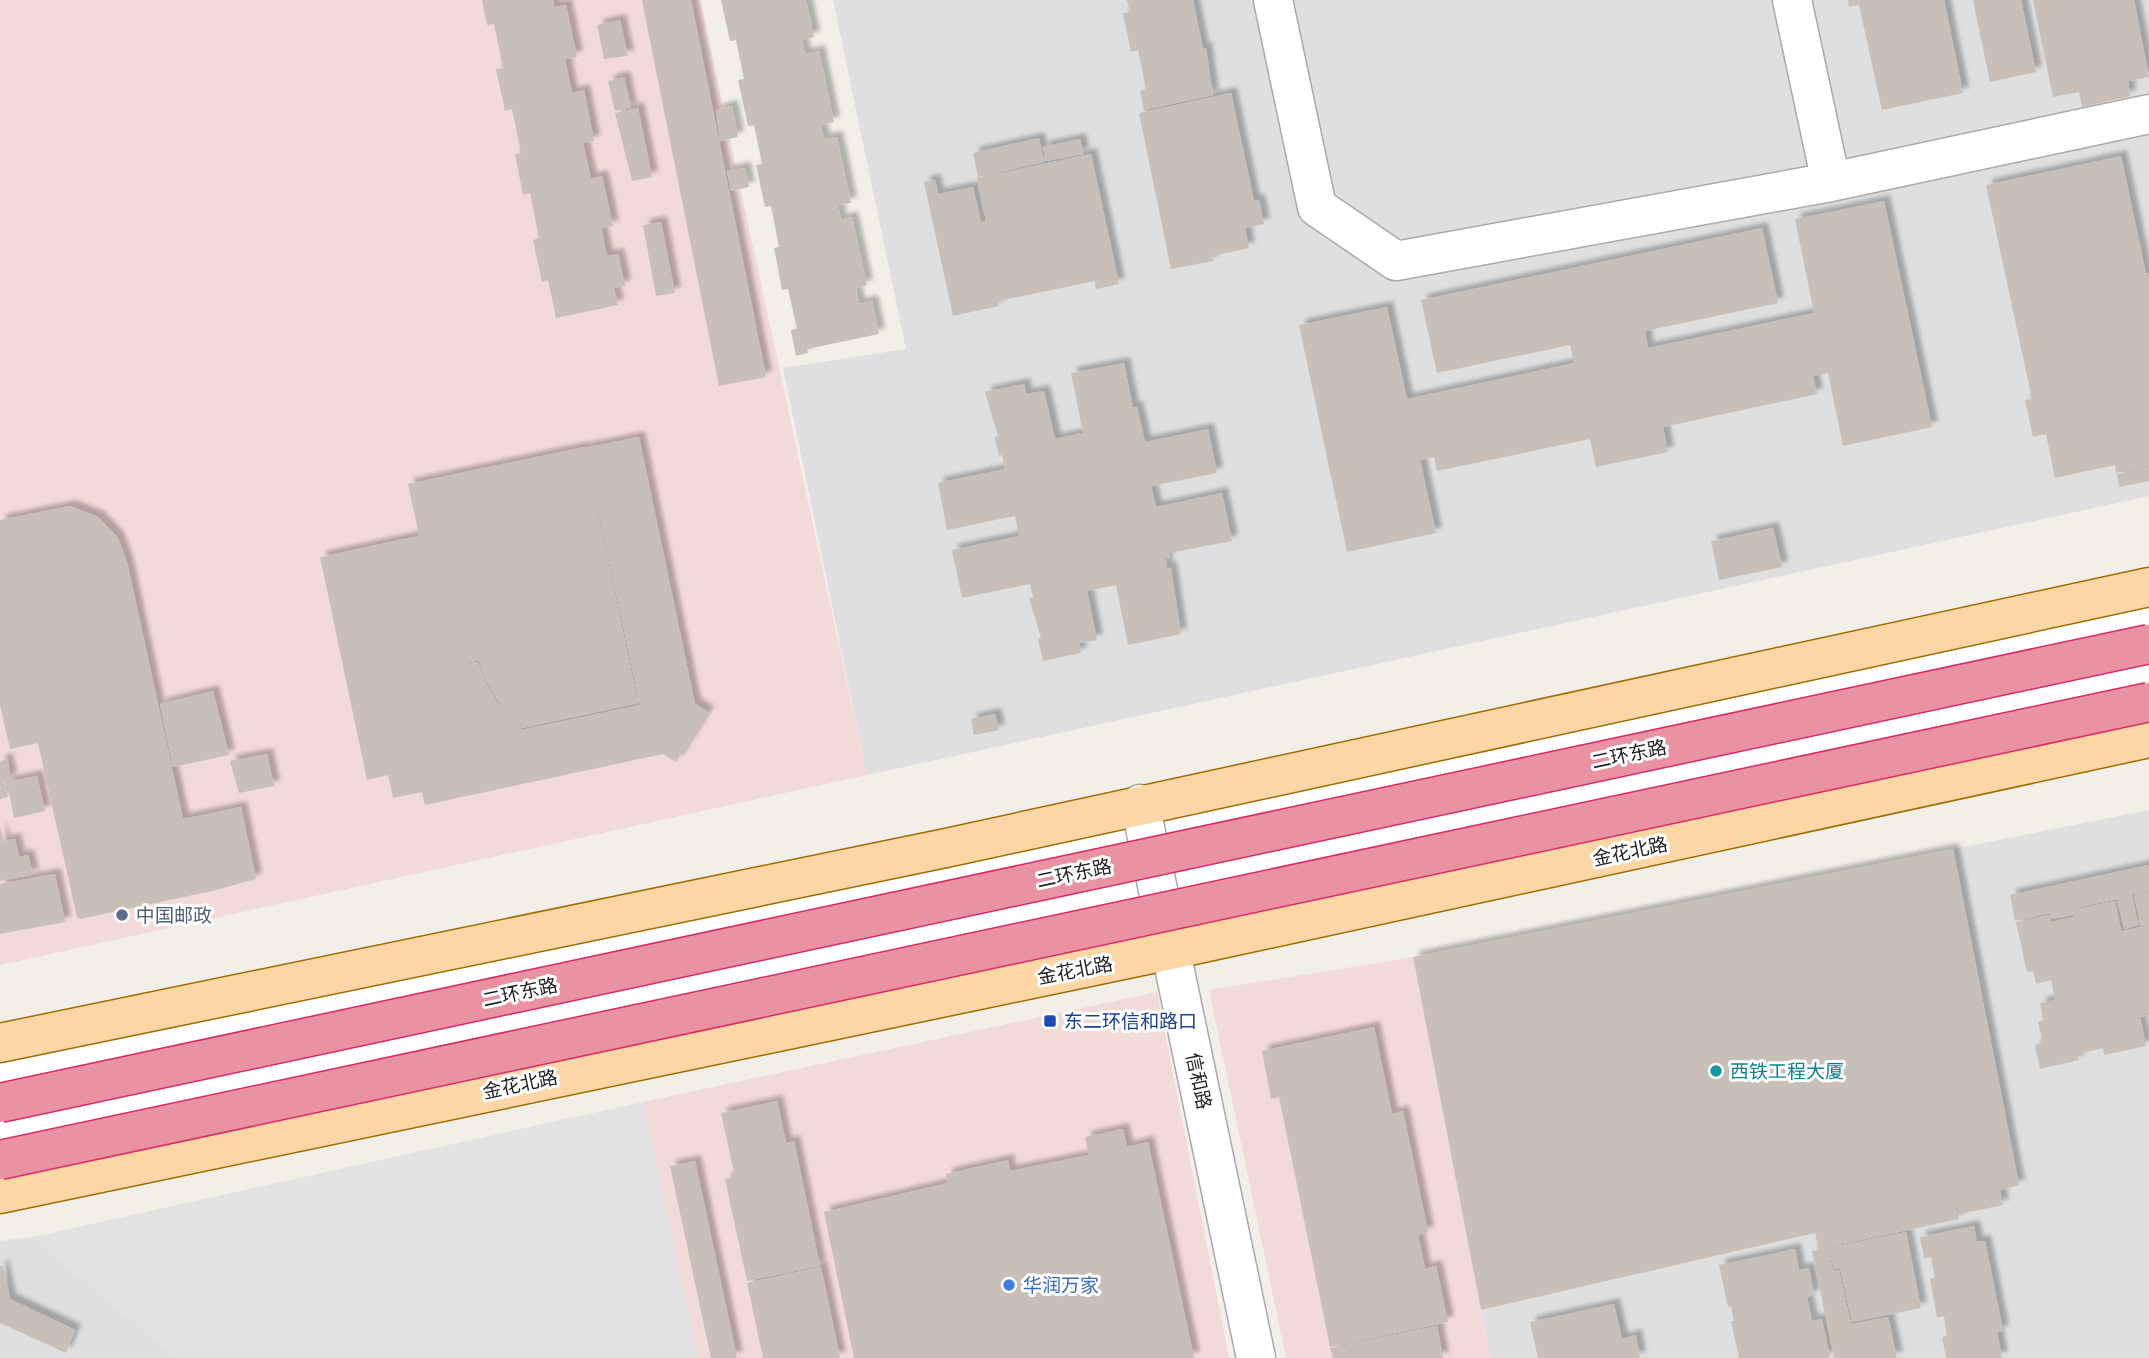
<svg xmlns="http://www.w3.org/2000/svg" width="2149" height="1358" viewBox="0 0 2149 1358" font-family="'PT Sans','Noto Sans SC',sans-serif">
  <style>
    .residential { fill: #e0dfdf }
    .commercial { fill: #f2dad9 }
    .parking { fill: #e2e2e2 }
    .pier { fill: #fff }
    .building { fill: #c7bfb8; filter: url(#shadow) }
    .lines { fill: none; stroke-linecap: round; stroke-linejoin: round }
    .minor-casing { stroke: #a9a9a9; stroke-width: 41 }
    .major-casing { stroke: #a06b00; stroke-width: 41 }
    .minor { stroke: #fff; stroke-width: 38 }
    .major { stroke: #fcd6a4; stroke-width: 38 }
    .highway-bridge-casing { stroke: #dc2a67; stroke-width: 41; stroke-linecap: butt }
    .highway-bridge { stroke: #e892a2; stroke-width: 38 }
    .service-dot { fill: #5c6f8a; stroke: #fff; stroke-width: 2.5 }
    .transit-dot { fill: #1a4fb4; stroke: #fff; stroke-width: 2.5 }
    .culture-dot { fill: #0f9aa8; stroke: #fff; stroke-width: 2.5 }
    .shop-dot { fill: #3f7fe0; stroke: #fff; stroke-width: 2.5 }
    .labels { text-anchor: middle; dominant-baseline: central; stroke-width: 6; stroke-linejoin: round; paint-order: stroke }
    .street-label { font-size: 19px; fill: #222; stroke: #fff }
    .service-label { font-size: 19px; fill: #4e5e75; stroke: #fff; text-anchor: start }
    .transit-label { font-size: 19px; fill: #164399; stroke: #fff; text-anchor: start }
    .culture-label { font-size: 19px; fill: #0d838f; stroke: #fff; text-anchor: start }
    .shop-label { font-size: 19px; fill: #366cbe; stroke: #fff; text-anchor: start }
  </style>
  <defs>
    <filter id="shadow"><feDropShadow dx="6" dy="-6" stdDeviation="2" flood-color="#0004"/></filter>
  </defs>
  <rect width="100%" height="100%" fill="#f2efe9"/>
  <!-- residential -->
  <path class="residential" d="M 833,0 L 2149,0 L 2149,496 L 867,775 L 783,368 L 906,349 Z
    M 2149,810 L 2149,1358 L 1490,1358 L 1481,1310 L 2019,1185 L 1953,849 Z
    M 32,1237 L 177,1358 L 0,1358 L 0,1241 Z"/>
  <!-- commercial -->
  <path class="commercial" d="M 0,0 L 700,0 L 867,775 L 0,965 Z
    M 1413,957 L 1490,1358 L 1286,1358 L 1209,990 Z
    M 1157,992 L 1229,1358 L 698,1358 L 643,1102 Z"/>
  <!-- parking -->
  <path class="parking" d="M 643,1102 L 698,1358 L 177,1358 L 32,1237 Z"/>
  <!-- pier -->
  <path class="pier" d="M 2149,605 L 2149,716 L 0,1168 L 0,1055 Z"/>
  <!-- building -->
  <path class="building" d="M 482,0 L 553,0 L 554,7 L 566,5 L 577,57 L 565,59 L 572,93 L 584,90 L 594,141 L 583,143 L 591,179 L 602,176 L 613,226 L 601,228 L 607,256 L 618,254 L 625,286 L 614,288 L 618,305 L 556,318 L 548,280 L 542,282 L 533,240 L 539,238 L 530,193 L 523,195 L 515,154 L 521,153 L 512,109 L 505,111 L 496,69 L 503,68 L 494,24 L 487,25 Z
    M 642,0 L 691,0 L 766,377 L 719,386 Z
    M 721,0 L 806,0 L 814,37 L 802,40 L 805,54 L 819,51 L 834,122 L 821,125 L 824,139 L 837,137 L 851,203 L 838,205 L 841,220 L 852,217 L 867,285 L 856,288 L 859,304 L 872,301 L 879,334 L 807,349 L 808,353 L 796,356 L 791,330 L 797,329 L 788,289 L 782,290 L 774,248 L 779,247 L 771,206 L 765,207 L 756,165 L 762,164 L 754,125 L 748,126 L 738,80 L 744,79 L 736,40 L 730,41 Z
    M 1127,0 L 1193,0 L 1203,49 L 1206,48 L 1213,95 L 1144,110 L 1140,91 L 1146,89 L 1138,50 L 1131,52 L 1123,13 L 1130,12 Z
    M 1848,0 L 1944,0 L 1963,93 L 1882,110 L 1859,5 L 1849,7 Z
    M 1973,0 L 2021,0 L 2036,72 L 1990,82 Z
    M 2033,0 L 2134,0 L 2149,77 L 2128,81 L 2130,96 L 2082,107 L 2079,92 L 2053,97 Z
    M 620,20 L 628,56 L 604,59 L 597,25 Z
    M 624,77 L 631,108 L 615,111 L 608,81 Z
    M 1231,93 L 1254,201 L 1259,200 L 1264,224 L 1245,228 L 1249,248 L 1212,256 L 1213,261 L 1171,269 L 1139,113 Z
    M 732,106 L 738,137 L 720,141 L 716,110 Z
    M 638,108 L 652,177 L 632,181 L 615,113 Z
    M 1039,138 L 1044,162 L 978,177 L 973,153 Z
    M 1080,139 L 1083,154 L 1046,161 L 1043,147 Z
    M 1091,154 L 1119,284 L 1096,289 L 1095,281 L 998,301 L 999,306 L 953,316 L 924,182 L 935,180 L 938,194 L 973,187 L 981,222 L 986,221 L 977,178 Z
    M 2121,156 L 2146,274 L 2149,273 L 2149,466 L 2116,473 L 2115,465 L 2055,478 L 2046,434 L 2033,437 L 2025,400 L 2032,399 L 1986,185 Z
    M 745,168 L 749,187 L 731,191 L 727,171 Z
    M 1884,201 L 1932,427 L 1843,446 L 1828,373 L 1813,376 L 1817,394 L 1663,427 L 1668,452 L 1596,467 L 1590,439 L 1437,471 L 1434,457 L 1420,460 L 1436,533 L 1347,552 L 1299,325 L 1387,307 L 1407,399 L 1574,363 L 1570,345 L 1437,373 L 1421,300 L 1762,228 L 1778,303 L 1645,331 L 1648,348 L 1814,313 L 1795,219 Z
    M 661,222 L 675,293 L 656,296 L 643,225 Z
    M 1124,363 L 1133,408 L 1137,407 L 1145,442 L 1208,429 L 1217,473 L 1151,486 L 1156,507 L 1222,493 L 1232,541 L 1169,553 L 1170,558 L 1166,559 L 1167,568 L 1171,568 L 1181,634 L 1128,645 L 1116,585 L 1087,591 L 1097,640 L 1079,643 L 1081,653 L 1043,661 L 1038,639 L 1041,638 L 1029,598 L 1033,598 L 1030,584 L 962,598 L 952,550 L 1019,536 L 1015,516 L 947,530 L 938,483 L 1005,469 L 1002,455 L 999,456 L 995,437 L 998,436 L 985,392 L 1024,384 L 1026,394 L 1044,391 L 1055,439 L 1083,433 L 1071,373 Z
    M 639,437 L 695,704 L 708,712 L 676,762 L 663,754 L 425,805 L 422,792 L 393,798 L 388,775 L 367,780 L 320,557 L 418,536 L 433,601 L 408,484 L 584,447 L 638,703 L 522,728 L 521,723 L 498,701 L 485,679 L 479,660 L 453,666 L 478,662 L 484,680 L 496,701 L 520,723 L 521,730 L 640,705 L 585,448 Z
    M 2149,467 L 2149,481 L 2119,487 L 2117,474 Z
    M 70,506 L 98,517 L 118,538 L 127,562 L 183,819 L 241,807 L 256,879 L 212,891 L 80,919 L 77,917 L 38,743 L 10,749 L 0,705 L 0,520 Z
    M 1773,528 L 1782,567 L 1719,580 L 1711,541 Z
    M 213,691 L 229,755 L 173,767 L 160,704 Z
    M 995,714 L 999,730 L 974,735 L 971,719 Z
    M 267,754 L 274,786 L 239,793 L 230,761 Z
    M 7,759 L 11,779 L 4,781 L 8,797 L 0,799 L 0,761 Z
    M 37,776 L 45,811 L 14,818 L 7,782 Z
    M 0,827 L 4,841 L 15,839 L 19,857 L 28,855 L 33,874 L 0,881 Z
    M 1953,849 L 2019,1185 L 2000,1190 L 2003,1205 L 1960,1214 L 1955,1200 L 1959,1219 L 1828,1247 L 1833,1271 L 1839,1270 L 1851,1324 L 1888,1317 L 1897,1358 L 1834,1358 L 1812,1251 L 1819,1250 L 1815,1233 L 1481,1310 L 1413,957 Z
    M 2149,865 L 2149,891 L 2132,894 L 2138,925 L 2124,929 L 2117,899 L 2071,909 L 2073,915 L 2051,919 L 2050,913 L 2015,921 L 2010,895 Z
    M 55,874 L 65,922 L 0,934 L 0,884 Z
    M 2149,892 L 2149,1015 L 2140,1017 L 2146,1046 L 2104,1055 L 2103,1048 L 2077,1054 L 2079,1060 L 2040,1069 L 2035,1045 L 2043,1043 L 2038,1022 L 2043,1020 L 2040,1003 L 2055,1000 L 2051,980 L 2036,984 L 2033,971 L 2027,972 L 2016,922 L 2049,915 L 2051,922 L 2074,917 L 2073,910 L 2115,901 L 2121,931 L 2141,927 L 2134,895 Z
    M 1374,1027 L 1392,1114 L 1403,1111 L 1428,1232 L 1418,1235 L 1425,1269 L 1436,1266 L 1448,1322 L 1330,1347 L 1279,1097 L 1271,1099 L 1262,1051 Z
    M 777,1101 L 786,1143 L 794,1141 L 820,1266 L 747,1281 L 725,1179 L 735,1177 L 721,1113 Z
    M 1123,1129 L 1127,1147 L 1148,1142 L 1194,1358 L 854,1358 L 824,1212 L 948,1183 L 946,1174 L 1008,1160 L 1010,1171 L 1089,1155 L 1085,1137 Z
    M 695,1161 L 737,1358 L 711,1358 L 670,1166 Z
    M 1974,1226 L 1977,1242 L 1985,1241 L 2003,1331 L 1997,1332 L 2002,1358 L 1946,1358 L 1942,1337 L 1947,1336 L 1944,1316 L 1937,1318 L 1930,1279 L 1935,1278 L 1931,1257 L 1924,1258 L 1920,1237 Z
    M 1906,1232 L 1921,1308 L 1852,1322 L 1840,1268 L 1834,1269 L 1829,1248 Z
    M 1795,1249 L 1799,1270 L 1809,1268 L 1814,1295 L 1807,1297 L 1812,1321 L 1822,1319 L 1830,1358 L 1739,1358 L 1731,1321 L 1734,1321 L 1731,1306 L 1728,1307 L 1719,1265 Z
    M 0,1266 L 3,1266 L 10,1299 L 75,1330 L 66,1353 L 0,1323 Z
    M 821,1267 L 840,1358 L 763,1358 L 747,1283 Z
    M 1614,1304 L 1622,1339 L 1636,1335 L 1640,1358 L 1538,1358 L 1530,1322 Z
    M 1437,1326 L 1443,1358 L 1333,1358 L 1330,1348 Z"/>
  <g class="lines">
    <defs>
      <path id="minor" d="M 1273,0 L 1317,207 L 1396,261 L 1831,182
        M 1792,0 L 1831,182 L 2149,114
        M 1140,804 L 1256,1358"/>
      <path id="major" d="M 0,1043 L 946,848 L 2149,587
        M 0,1194 L 1171,950 L 2149,738"/>
    </defs>
    <!-- minor casing -->
    <use href="#minor" class="minor-casing"/>
    <!-- major casing -->
    <use href="#major" class="major-casing"/>
    <!-- minor -->
    <use href="#minor" class="minor"/>
    <!-- major -->
    <use href="#major" class="major"/>
    <defs>
      <path id="highway-bridge" d="M 0,1103 L 2149,644
        M 0,1160 L 2149,702"/>
    </defs>
    <!-- highway-bridge casing -->
    <use href="#highway-bridge" class="highway-bridge-casing"/>
    <!-- highway-bridge -->
    <use href="#highway-bridge" class="highway-bridge"/>
  </g>
  <!-- markers -->
  <circle class="service-dot" cx="122" cy="915" r="7"/>
  <rect class="transit-dot" x="1043" y="1014" width="14" height="14" rx="3.5"/>
  <circle class="culture-dot" cx="1716" cy="1071" r="7"/>
  <circle class="shop-dot" cx="1009" cy="1285" r="7"/>
  <g class="labels">
    <!-- street labels -->
    <g class="street-label">
      <text transform="translate(1629 754) rotate(-12)">二环东路</text>
      <text transform="translate(1630 851) rotate(-12)">金花北路</text>
      <text transform="translate(1074 873) rotate(-12)">二环东路</text>
      <text transform="translate(1075 970) rotate(-11)">金花北路</text>
      <text transform="translate(520 992) rotate(-12)">二环东路</text>
      <text transform="translate(1199 1081) rotate(78)">信和路</text>
      <text transform="translate(520 1084) rotate(-12)">金花北路</text>
    </g>
    <!-- service labels -->
    <g class="service-label">
      <text x="136" y="915">中国邮政</text>
    </g>
    <!-- transit labels -->
    <g class="transit-label">
      <text x="1064" y="1021">东二环信和路口</text>
    </g>
    <!-- culture labels -->
    <g class="culture-label">
      <text x="1730" y="1071">西铁工程大厦</text>
    </g>
    <!-- shop labels -->
    <g class="shop-label">
      <text x="1023" y="1285">华润万家</text>
    </g>
  </g>
</svg>
